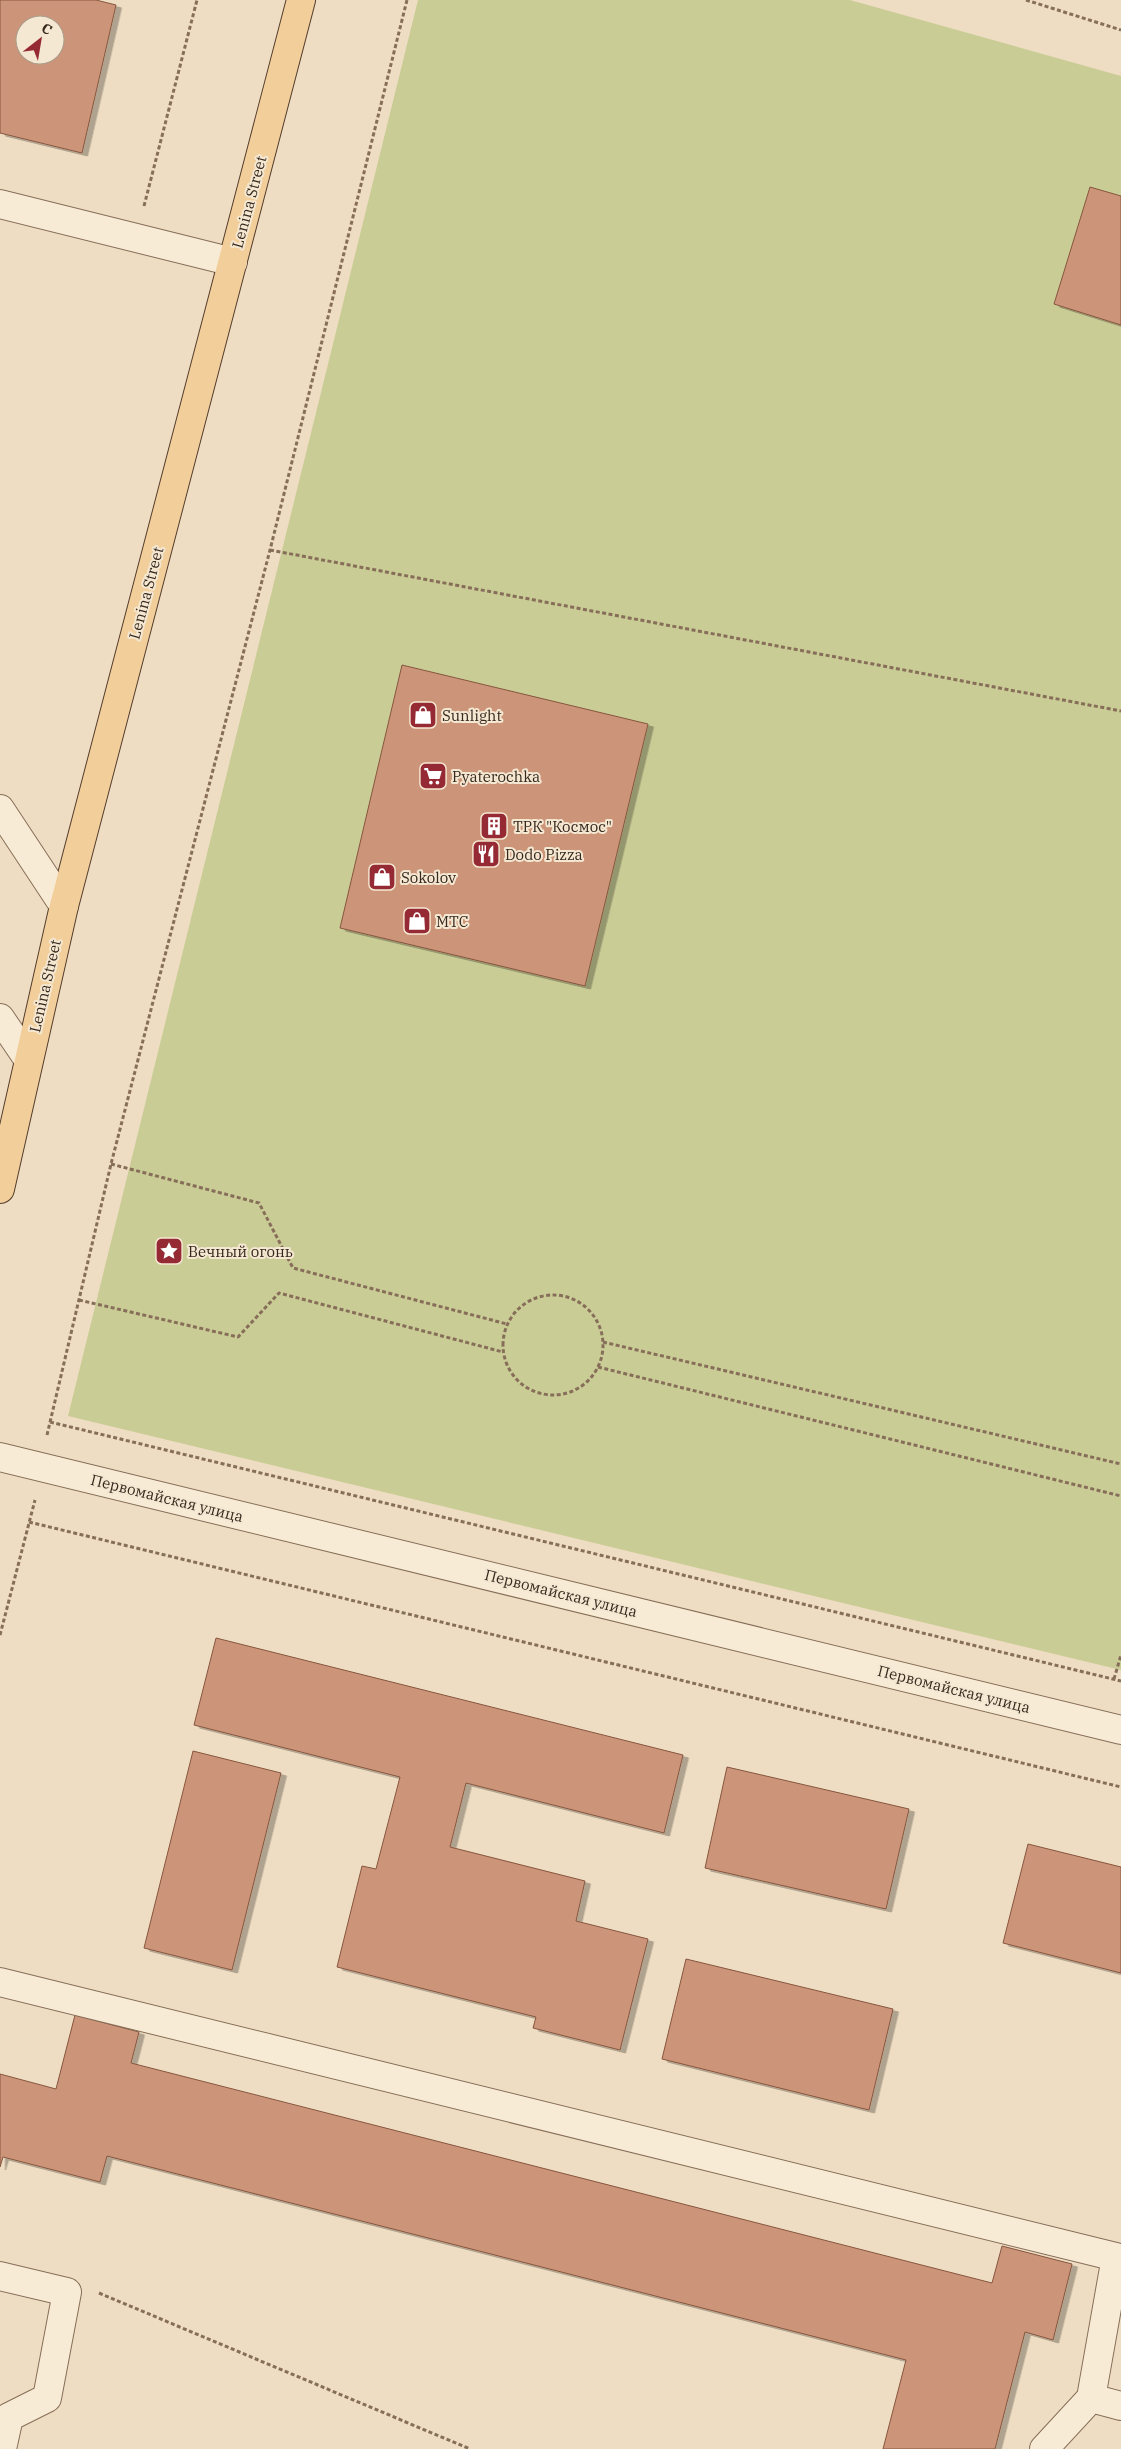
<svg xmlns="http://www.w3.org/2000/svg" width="1121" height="2449" viewBox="0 0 1121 2449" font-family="'IBM Plex Serif',serif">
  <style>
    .green { fill: #cacc96 }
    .building { fill: #cc9478; stroke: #86563f; fill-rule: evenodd; filter: url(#shadow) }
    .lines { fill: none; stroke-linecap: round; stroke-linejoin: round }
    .minor-casing { stroke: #876e59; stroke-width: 30 }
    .major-casing { stroke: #553d2e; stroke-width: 30 }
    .path { stroke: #876e59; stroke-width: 3; stroke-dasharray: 4 2.5; stroke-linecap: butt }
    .minor { stroke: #f8ebd5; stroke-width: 28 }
    .major { stroke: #f1ce9a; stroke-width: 28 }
    .labels { text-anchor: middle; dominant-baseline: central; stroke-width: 4; stroke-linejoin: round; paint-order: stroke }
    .street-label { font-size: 15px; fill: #37281d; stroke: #f5e8d2 }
    .poi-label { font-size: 15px; fill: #37281d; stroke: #f5e8d2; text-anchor: start }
  </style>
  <defs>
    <filter id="shadow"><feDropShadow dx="5.5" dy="3" stdDeviation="0" flood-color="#0004"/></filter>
  </defs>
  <rect width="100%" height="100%" fill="#eeddc2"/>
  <!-- green -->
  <path class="green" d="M 418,0 L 850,0 L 1121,76 L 1121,1670 L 68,1416 Z"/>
  <!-- building -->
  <path class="building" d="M 0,0 L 96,0 L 116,5 L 82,153 L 0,133 ZM 25,25 L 55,25 L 55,55 L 25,55 Z
    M 1090,187 L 1121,196 L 1121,325 L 1054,304 Z
    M 402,665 L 648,724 L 585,986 L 340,928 Z
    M 216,1638 L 683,1755 L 664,1833 L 466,1783 L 450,1847 L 585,1881 L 576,1921 L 648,1939 L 620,2050 L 533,2028 L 536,2017 L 337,1967 L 362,1866 L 376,1869 L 400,1777 L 194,1725 Z
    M 193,1751 L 281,1773 L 232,1970 L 144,1948 Z
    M 727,1767 L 909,1809 L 886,1909 L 705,1868 Z
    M 1028,1844 L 1121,1867 L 1121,1973 L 1003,1943 Z
    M 686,1959 L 893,2009 L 869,2110 L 662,2059 Z
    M 75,2015 L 139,2032 L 131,2063 L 992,2283 L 1002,2246 L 1072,2264 L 1053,2340 L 1025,2332 L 995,2449 L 883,2449 L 906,2360 L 107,2156 L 100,2182 L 3,2157 L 0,2167 L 0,2074 L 56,2089 Z"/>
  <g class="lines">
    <defs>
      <path id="minor" d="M 0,204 L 233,262
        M 0,809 L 64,906
        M 0,1018 L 28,1059
        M 0,1457 L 1121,1730
        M 0,1982 L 1116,2257 L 1091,2398 L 1044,2449
        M 0,2276 L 67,2292 L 47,2398 L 9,2417 L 2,2449
        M 1091,2398 L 1121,2406"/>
      <path id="major" d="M 0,1189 L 64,906 L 301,0"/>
    </defs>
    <!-- minor casing -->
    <use href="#minor" class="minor-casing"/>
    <!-- major casing -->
    <use href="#major" class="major-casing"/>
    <!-- path -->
    <path class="path" d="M 1026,0 L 1121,30
      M 144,206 L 197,0
      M 270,550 L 1121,711
      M 111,1164 L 259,1203 L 293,1268 L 507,1324
      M503 1345a50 50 0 1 1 100 0a50 50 0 1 1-100 0Z
      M 79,1300 L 238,1337 L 279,1293 L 503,1352
      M 603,1342 L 1121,1464
      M 598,1367 L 1121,1496
      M 50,1422 L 1121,1681
      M 47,1435 L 111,1164 L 270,550 L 407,0
      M 29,1522 L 1121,1787
      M 0,1635 L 35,1500
      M 1114,1679 L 1121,1655
      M 99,2293 L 470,2449"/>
    <!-- minor -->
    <use href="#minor" class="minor"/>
    <!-- major -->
    <use href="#major" class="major"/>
  </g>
  <!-- icons -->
  <defs>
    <symbol id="shop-square" viewBox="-11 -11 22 22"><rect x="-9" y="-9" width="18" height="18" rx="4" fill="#962a34" stroke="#f5e8d2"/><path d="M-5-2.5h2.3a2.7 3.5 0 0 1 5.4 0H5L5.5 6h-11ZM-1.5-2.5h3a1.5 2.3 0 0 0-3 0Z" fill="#fff"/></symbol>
    <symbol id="supermarket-square" viewBox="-11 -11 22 22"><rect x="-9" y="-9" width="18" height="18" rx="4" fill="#962a34" stroke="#f5e8d2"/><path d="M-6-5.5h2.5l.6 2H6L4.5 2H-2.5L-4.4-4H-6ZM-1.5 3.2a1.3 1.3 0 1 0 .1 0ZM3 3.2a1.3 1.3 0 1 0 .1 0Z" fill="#fff"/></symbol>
    <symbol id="building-square" viewBox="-11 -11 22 22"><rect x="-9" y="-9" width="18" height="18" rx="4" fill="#962a34" stroke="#f5e8d2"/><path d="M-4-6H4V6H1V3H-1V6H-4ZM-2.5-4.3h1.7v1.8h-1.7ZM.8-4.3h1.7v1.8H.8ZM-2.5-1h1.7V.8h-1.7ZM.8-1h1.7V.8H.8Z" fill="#fff"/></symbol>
    <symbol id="restaurant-square" viewBox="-11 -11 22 22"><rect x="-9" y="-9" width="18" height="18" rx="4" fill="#962a34" stroke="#f5e8d2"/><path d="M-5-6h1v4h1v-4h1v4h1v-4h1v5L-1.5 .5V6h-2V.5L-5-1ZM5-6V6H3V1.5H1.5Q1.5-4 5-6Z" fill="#fff"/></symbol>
    <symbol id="sight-square" viewBox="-11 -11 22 22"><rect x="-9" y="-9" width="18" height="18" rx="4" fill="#962a34" stroke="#f5e8d2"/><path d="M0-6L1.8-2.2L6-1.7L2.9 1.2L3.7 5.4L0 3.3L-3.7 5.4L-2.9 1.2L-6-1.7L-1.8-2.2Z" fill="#fff"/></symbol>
  </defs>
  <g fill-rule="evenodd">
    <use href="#shop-square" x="407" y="699" width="32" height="32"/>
    <use href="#supermarket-square" x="417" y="760" width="32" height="32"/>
    <use href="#building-square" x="478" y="810" width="32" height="32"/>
    <use href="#restaurant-square" x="470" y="838" width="32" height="32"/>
    <use href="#shop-square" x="366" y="861" width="32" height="32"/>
    <use href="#shop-square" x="401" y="905" width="32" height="32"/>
    <use href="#sight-square" x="153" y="1235" width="32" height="32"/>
  </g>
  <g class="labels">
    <!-- street labels -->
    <g class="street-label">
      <text transform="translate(249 202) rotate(-75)">Lenina Street</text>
      <text transform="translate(146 593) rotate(-75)">Lenina Street</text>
      <text transform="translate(45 986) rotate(-77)">Lenina Street</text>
      <text transform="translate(167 1498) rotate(14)">Первомайская улица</text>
      <text transform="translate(561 1593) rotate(14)">Первомайская улица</text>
      <text transform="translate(954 1689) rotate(14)">Первомайская улица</text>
    </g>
    <!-- poi labels -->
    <g class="poi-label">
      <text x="442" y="715">Sunlight</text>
      <text x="452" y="776">Pyaterochka</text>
      <text x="513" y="826">ТРК "Космос"</text>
      <text x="505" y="854">Dodo Pizza</text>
      <text x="401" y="877">Sokolov</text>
      <text x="436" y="921">МТС</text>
      <text x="188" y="1251">Вечный огонь</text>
    </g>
  </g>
  <!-- north arrow -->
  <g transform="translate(40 40) rotate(31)"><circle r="24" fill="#f5e8d2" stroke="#a99b8a"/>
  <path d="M0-4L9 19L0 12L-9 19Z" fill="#962a34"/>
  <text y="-8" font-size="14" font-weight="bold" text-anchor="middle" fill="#37281d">С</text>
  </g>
</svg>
